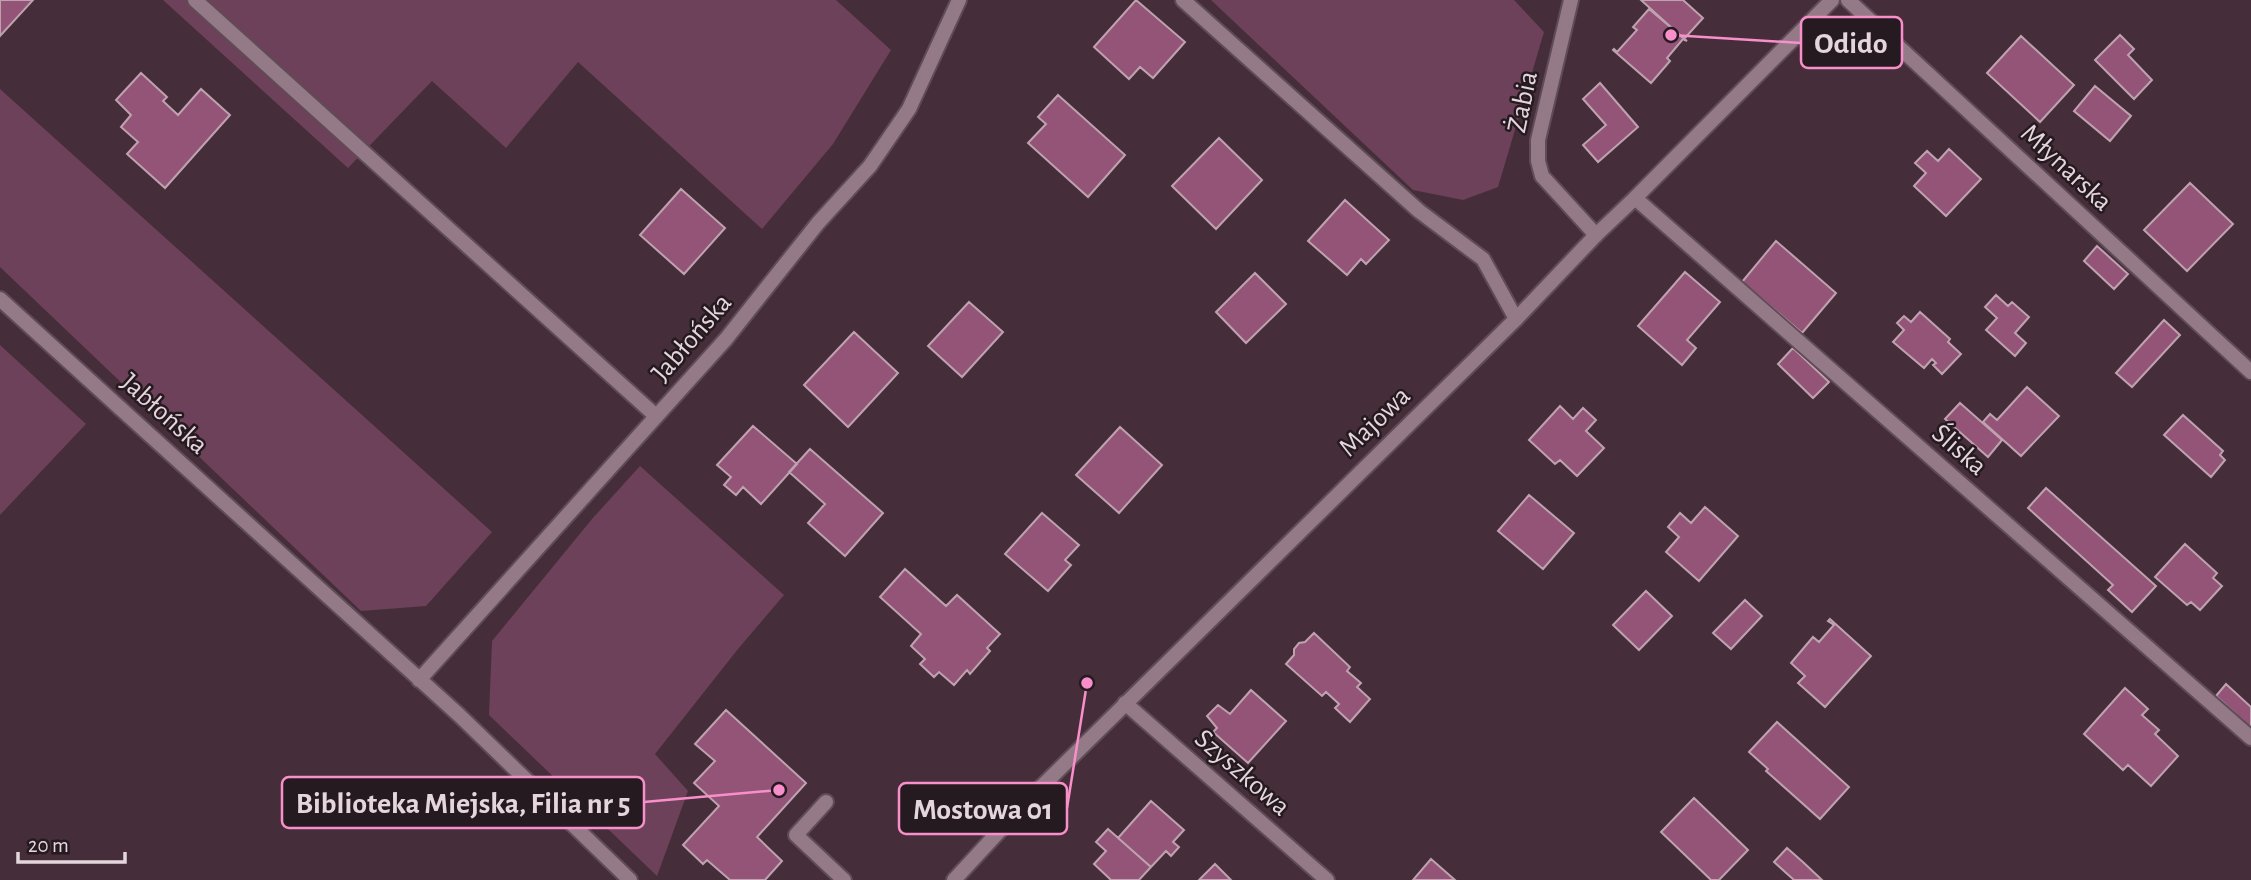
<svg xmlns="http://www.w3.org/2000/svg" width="2251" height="880" viewBox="0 0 2251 880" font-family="'Alegreya Sans',sans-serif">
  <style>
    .green { fill: #6d4159 }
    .building { fill: #935477; stroke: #bfa2b0; stroke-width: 2 }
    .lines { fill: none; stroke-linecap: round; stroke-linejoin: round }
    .service-casing { stroke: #5f4c56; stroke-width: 18 }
    .minor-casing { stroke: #5f4c56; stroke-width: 18 }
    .tertiary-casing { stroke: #5f4c56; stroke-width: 18 }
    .service { stroke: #947987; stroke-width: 14 }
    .minor { stroke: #947987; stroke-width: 14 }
    .tertiary { stroke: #947987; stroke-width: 14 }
    .labels { text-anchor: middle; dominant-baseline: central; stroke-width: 5; stroke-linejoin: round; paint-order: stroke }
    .street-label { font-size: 28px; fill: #e5d6dd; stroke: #251a1f }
    .leader { fill: none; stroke: #f98fca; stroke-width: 2.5 }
    .callout-dot { fill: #f98fca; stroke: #251a1f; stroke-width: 2.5 }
    .callout { fill: #251a1f; stroke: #f98fca; stroke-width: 2.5 }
    .callout-label { font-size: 30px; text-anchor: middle; font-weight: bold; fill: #e5d6dd }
  </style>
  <rect width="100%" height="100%" fill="#452e3a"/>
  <!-- green -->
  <path class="green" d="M 163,0 L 836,0 L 891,50 L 833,144 L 762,229 L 578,62 L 506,148 L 432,81 L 348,168 Z
    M 1211,0 L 1514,0 L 1544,32 L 1498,187 L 1463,200 L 1413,190 Z
    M 0,89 L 492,532 L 426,606 L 361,611 L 0,267 Z
    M 0,345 L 86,424 L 0,515 Z
    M 640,466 L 784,595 L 738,649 L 655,754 L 688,791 L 657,876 L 489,715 L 492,641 L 592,519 Z"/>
  <!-- building -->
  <path class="building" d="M 0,0 L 33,0 L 0,36 Z
    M 1136,0 L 1185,42 L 1153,78 L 1140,67 L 1129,79 L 1094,47 Z
    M 1641,0 L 1683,0 L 1703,18 L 1684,39 Z
    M 1649,9 L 1687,41 L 1683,39 L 1667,58 L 1670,61 L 1651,83 L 1613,50 L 1614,49 L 1617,52 L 1637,30 L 1633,27 Z
    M 2120,35 L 2134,49 L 2128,55 L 2152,80 L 2134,99 L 2095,60 Z
    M 2021,36 L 2074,85 L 2040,122 L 1987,73 Z
    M 141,73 L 167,97 L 163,101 L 178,115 L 201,89 L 230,115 L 165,188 L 127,154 L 138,142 L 121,127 L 131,115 L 116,100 Z
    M 1600,83 L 1638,127 L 1598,162 L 1583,145 L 1606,125 L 1583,99 Z
    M 2095,86 L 2131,116 L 2110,141 L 2074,111 Z
    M 1058,95 L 1125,155 L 1088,197 L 1028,143 L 1046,124 L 1038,117 Z
    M 1219,138 L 1262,180 L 1216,229 L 1172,186 Z
    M 1949,149 L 1981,179 L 1946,216 L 1914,186 L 1926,173 L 1915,163 L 1927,151 L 1938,161 Z
    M 2190,183 L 2233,224 L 2187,271 L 2144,230 Z
    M 681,189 L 725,228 L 684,274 L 640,235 Z
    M 1345,200 L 1389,240 L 1366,264 L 1361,259 L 1347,275 L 1308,241 Z
    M 1776,241 L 1836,293 L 1802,333 L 1742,282 Z
    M 2097,246 L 2128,274 L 2114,289 L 2084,261 Z
    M 1685,272 L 1720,302 L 1687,340 L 1696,348 L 1682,365 L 1638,326 Z
    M 1255,273 L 1286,304 L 1246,343 L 1216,312 Z
    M 1996,295 L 2008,306 L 2012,302 L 2029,317 L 2015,333 L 2026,343 L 2015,356 L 1986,330 L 1997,318 L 1985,307 Z
    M 969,302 L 1003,332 L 962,377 L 928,346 Z
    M 1920,312 L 1950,339 L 1948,342 L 1961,354 L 1942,374 L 1933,365 L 1936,363 L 1932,359 L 1924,368 L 1893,342 L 1904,330 L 1897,323 L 1904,316 L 1911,322 Z
    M 2164,320 L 2180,335 L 2132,387 L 2116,373 Z
    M 854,332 L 898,373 L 848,427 L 804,385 Z
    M 1793,348 L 1829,382 L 1813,398 L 1778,364 Z
    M 2027,387 L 2059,416 L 2021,456 L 1983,422 L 1990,414 L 1997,420 Z
    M 1960,403 L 2002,440 L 1988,457 L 1945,419 Z
    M 1560,406 L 1573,419 L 1583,408 L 1596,420 L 1586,431 L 1604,448 L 1577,476 L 1560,460 L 1555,464 L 1529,440 Z
    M 2183,415 L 2223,451 L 2220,455 L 2225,460 L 2211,477 L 2164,435 Z
    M 753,426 L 797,464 L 761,504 L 743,487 L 736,495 L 724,485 L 731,477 L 717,465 Z
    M 1120,427 L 1162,465 L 1119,513 L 1076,475 Z
    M 810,449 L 883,513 L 845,556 L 808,523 L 825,504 L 789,472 Z
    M 2046,488 L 2156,586 L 2132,612 L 2108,590 L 2113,585 L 2028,508 Z
    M 1529,495 L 1574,533 L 1543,569 L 1498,531 Z
    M 1705,507 L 1738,536 L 1699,581 L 1666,552 L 1679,537 L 1668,527 L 1680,513 L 1691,523 Z
    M 1042,513 L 1079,545 L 1065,560 L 1071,565 L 1048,591 L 1005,554 Z
    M 2185,544 L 2217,573 L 2213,578 L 2222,586 L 2200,610 L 2191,602 L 2187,605 L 2155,577 Z
    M 905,569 L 946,606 L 957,595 L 1000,634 L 987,648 L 990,651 L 970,674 L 967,670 L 954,685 L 939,672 L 934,677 L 920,664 L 925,659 L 911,646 L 921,634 L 880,597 Z
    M 1646,591 L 1672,616 L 1639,650 L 1613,625 Z
    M 1745,600 L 1762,616 L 1731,649 L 1713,633 Z
    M 1830,619 L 1871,656 L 1825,707 L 1798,683 L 1805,676 L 1791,663 L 1813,637 L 1819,642 L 1834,625 L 1828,621 Z
    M 1314,633 L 1350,667 L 1347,671 L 1361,683 L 1357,687 L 1370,699 L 1350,722 L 1335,708 L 1339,704 L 1326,692 L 1322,696 L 1286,664 L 1294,655 L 1294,649 L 1299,643 L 1305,642 Z
    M 2226,684 L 2251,707 L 2251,728 L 2216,696 Z
    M 2125,688 L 2148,709 L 2142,715 L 2159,730 L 2155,734 L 2178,756 L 2151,786 L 2128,765 L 2123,770 L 2084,734 Z
    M 1251,690 L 1286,721 L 1248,763 L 1213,732 L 1217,728 L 1207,716 L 1218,705 L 1230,714 Z
    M 726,710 L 806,783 L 757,837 L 782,861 L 765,880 L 730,880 L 707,860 L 703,864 L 683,845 L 719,806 L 694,783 L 715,761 L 695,744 Z
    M 1777,722 L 1849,787 L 1820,819 L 1766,771 L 1768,769 L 1749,752 Z
    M 1694,798 L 1748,850 L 1719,880 L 1711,880 L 1661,832 Z
    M 1151,801 L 1184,830 L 1173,842 L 1179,847 L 1171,856 L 1166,851 L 1151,867 L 1118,838 Z
    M 1108,829 L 1151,867 L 1139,880 L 1111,880 L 1094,864 L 1106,851 L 1096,842 Z
    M 1787,848 L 1804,863 L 1822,880 L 1794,880 L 1774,862 Z
    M 1431,859 L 1455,880 L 1413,880 Z
    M 1215,864 L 1231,880 L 1199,880 Z"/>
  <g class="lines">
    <defs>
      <path id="service" d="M 195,0 L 656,416
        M 1183,0 L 1419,211 L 1483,259 L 1516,319
        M 0,299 L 120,408
        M 826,802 L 796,835 L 844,880"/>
      <path id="minor" d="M 1571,0 L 1538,140 L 1538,161 L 1542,176 L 1596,235
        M 1848,0 L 2251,372
        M 1635,198 L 2251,738
        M 120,408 L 459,715 L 630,880
        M 419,680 L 726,339 L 818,223 L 870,166 L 909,109 L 959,0
        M 1125,703 L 1327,880"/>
      <path id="tertiary" d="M 954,880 L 1029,799 L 1516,319 L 1596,235 L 1635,198 L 1832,0"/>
    </defs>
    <!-- service casing -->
    <use href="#service" class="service-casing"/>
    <!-- minor casing -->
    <use href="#minor" class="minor-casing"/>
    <!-- tertiary casing -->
    <use href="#tertiary" class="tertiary-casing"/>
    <!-- service -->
    <use href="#service" class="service"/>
    <!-- minor -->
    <use href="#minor" class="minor"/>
    <!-- tertiary -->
    <use href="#tertiary" class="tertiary"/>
  </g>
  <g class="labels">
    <!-- street labels -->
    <g class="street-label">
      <text transform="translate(1523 102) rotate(-78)">Żabia</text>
      <text transform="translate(2066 168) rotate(43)">Młynarska</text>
      <text transform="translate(692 338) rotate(-49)">Jabłońska</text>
      <text transform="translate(164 414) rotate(42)">Jabłońska</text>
      <text transform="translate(1375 422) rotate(-44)">Majowa</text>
      <text transform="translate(1959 450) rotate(41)">Śliska</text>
      <text transform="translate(1242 773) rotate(41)">Szyszkowa</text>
    </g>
  </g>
  <!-- callouts -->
  <path class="leader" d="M1671 35L1801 43M779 790L644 802M1087 683L1067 808"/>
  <g class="callout-dot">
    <circle cx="1671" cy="35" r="7"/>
    <circle cx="779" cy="790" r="7"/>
    <circle cx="1087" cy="683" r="7"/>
  </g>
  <g class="callout">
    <rect x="1801" y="17" width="101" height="51" rx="7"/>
    <rect x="282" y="777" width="362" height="51" rx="7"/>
    <rect x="899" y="783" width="168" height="51" rx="7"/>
  </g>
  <g class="callout-label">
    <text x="1851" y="53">Odido</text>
    <text x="463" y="813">Biblioteka Miejska, Filia nr 5</text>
    <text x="983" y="819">Mostowa 01</text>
  </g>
  <!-- scale -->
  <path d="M18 852v10h107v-10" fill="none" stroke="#e5d6dd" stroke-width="3.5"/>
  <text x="28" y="852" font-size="21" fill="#e5d6dd" stroke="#251a1f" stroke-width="5" paint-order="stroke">20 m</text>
</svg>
